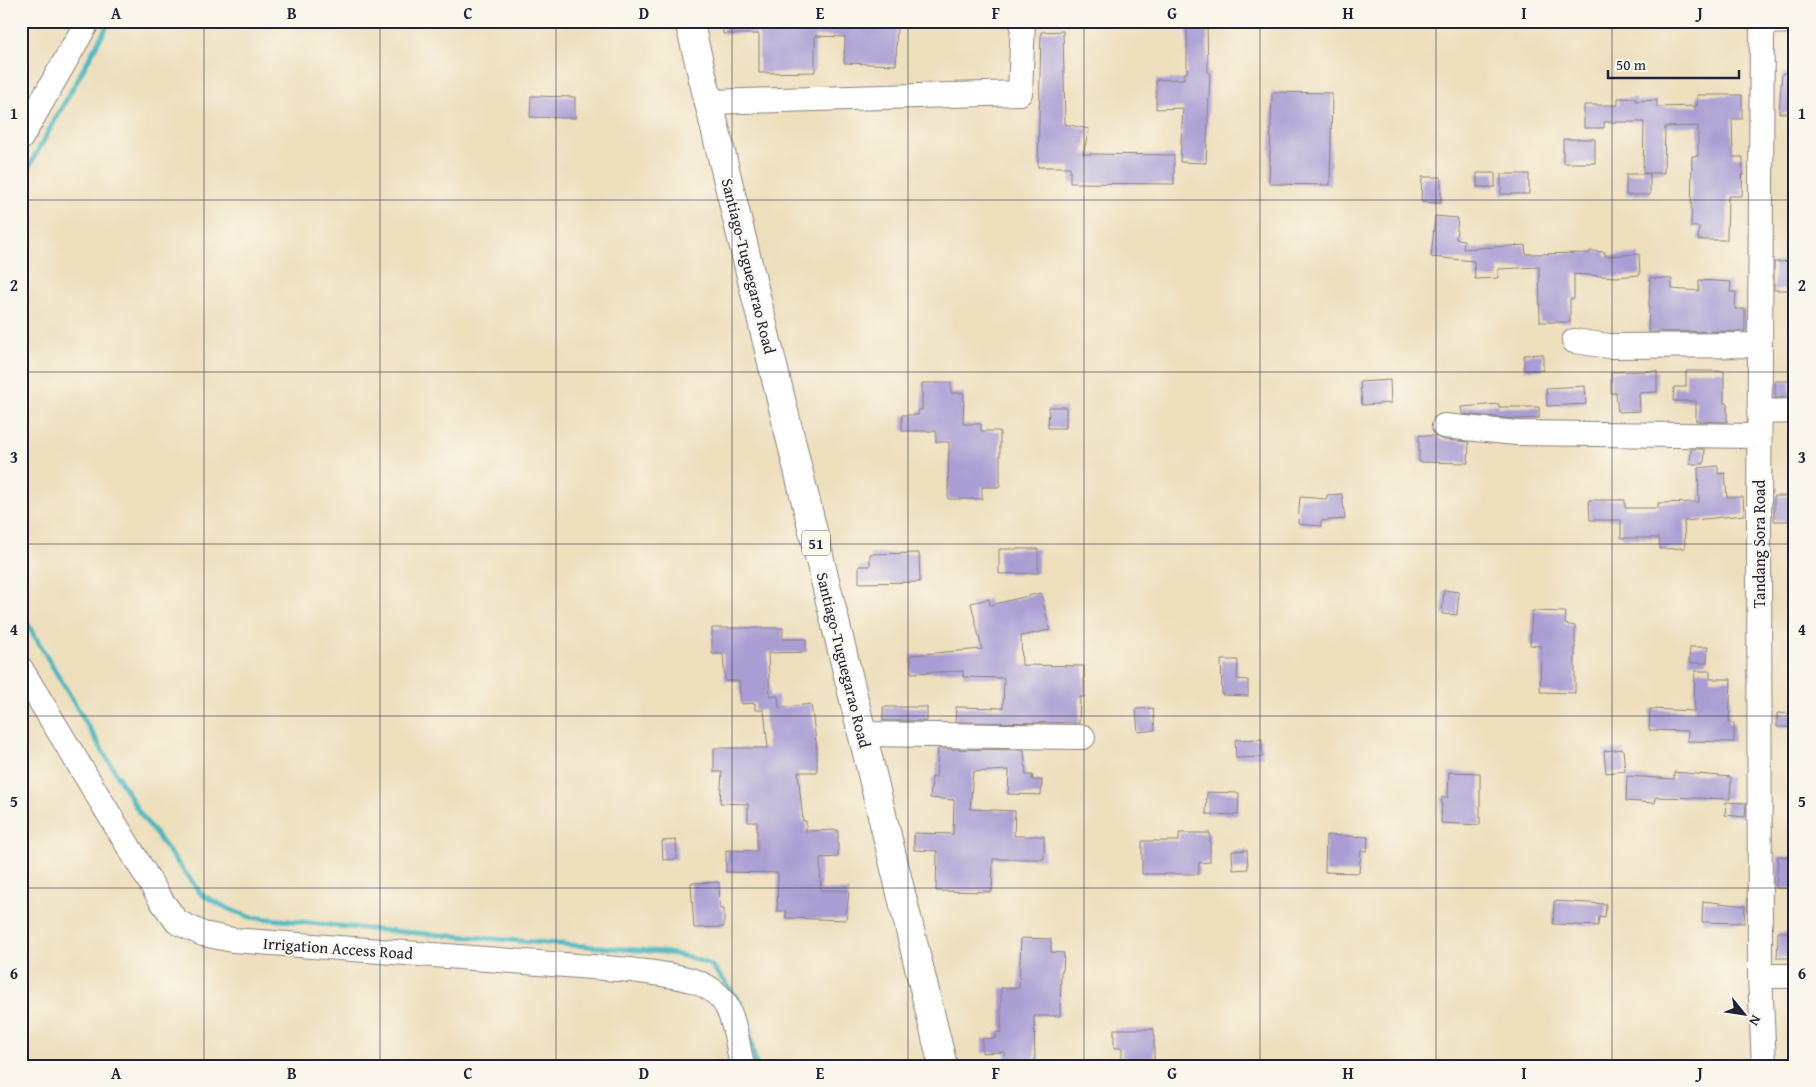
<svg xmlns="http://www.w3.org/2000/svg" width="1816" height="1087" viewBox="0 0 1816 1087" font-family="'Gentium Book Plus',serif">
  <style>
    .lines { fill: none; stroke-linecap: round; stroke-linejoin: round }
    .stream { stroke: #47b6c0; stroke-width: 5 }
    .building { fill: #a99dd3 }
    .minor-casing { stroke: #88807c; stroke-width: 26 }
    .highway-casing { stroke: #88807c; stroke-width: 30 }
    .minor { stroke: #fff; stroke-width: 24 }
    .highway { stroke: #fff; stroke-width: 28 }
    .grid { fill: none; stroke: #22223b; stroke-width: 1; stroke-opacity: 0.55 }
    .labels { text-anchor: middle; dominant-baseline: central; stroke-width: 4; stroke-linejoin: round; paint-order: stroke }
    .shield { fill: #fbf7ec; stroke: #636270; stroke-width: 1 }
    .shield-label { font-size: 15px; font-weight: bold; fill: #22223b }
    .street-label { font-size: 16px; fill: #22223b; stroke: #fbf7ec }
    .neatline { fill: none; stroke: #22223b; stroke-width: 2 }
    .grid-label { font-size: 16px; text-anchor: middle; font-weight: bold; fill: #22223b }
  </style>
  <rect width="100%" height="100%" fill="#fbf7ec"/>
  <filter id="ink" filterUnits="userSpaceOnUse"><feTurbulence type="fractalNoise" baseFrequency=".02" numOctaves="2"/><feDisplacementMap in="SourceGraphic" scale="10" xChannelSelector="R" yChannelSelector="G"/><feConvolveMatrix kernelMatrix="1 2 1 2 8 2 1 2 1" color-interpolation-filters="sRGB"/></filter>
  <filter id="wash" filterUnits="userSpaceOnUse"><feTurbulence type="fractalNoise" baseFrequency=".0096" numOctaves="4" result="noise"/><feDisplacementMap in="SourceGraphic" scale="20" xChannelSelector="R" yChannelSelector="G"/><feGaussianBlur stdDeviation="1.12" result="paint"/><feColorMatrix in="noise" values="0 0 0 0 0 0 0 0 0 0 0 0 0 0 0 0 0 1.4 0 .05"/><feComposite in="paint" operator="in"/></filter>
  <g filter="url(#wash)">
    <rect width="100%" height="100%" fill="#eddebc"/>
    <g class="lines">
      <!-- stream -->
      <path class="stream" d="M 21,181 L 110,21
        M 21,613 L 139,812 L 202,895 L 231,910 L 250,917 L 379,930 L 663,952 L 689,957 L 711,965 L 724,981 L 739,1001 L 747,1021 L 756,1066"/>
    </g>
    <g id="blocks">
      <!-- building -->
      <path class="building" d="M 723,21 L 897,21 L 896,65 L 844,63 L 845,37 L 815,36 L 815,72 L 759,73 L 759,34 L 723,34 Z
        M 1187,21 L 1207,21 L 1208,73 L 1210,73 L 1206,163 L 1180,162 L 1183,108 L 1156,109 L 1156,80 L 1184,79 L 1184,73 L 1187,73 Z
        M 1063,31 L 1065,124 L 1089,129 L 1083,154 L 1174,155 L 1174,184 L 1070,183 L 1070,167 L 1038,167 L 1041,32 Z
        M 1782,73 L 1795,73 L 1795,113 L 1779,113 Z
        M 1272,92 L 1332,93 L 1330,185 L 1269,184 Z
        M 1697,95 L 1742,95 L 1742,119 L 1732,119 L 1733,157 L 1743,157 L 1742,196 L 1728,196 L 1727,240 L 1698,240 L 1699,227 L 1691,227 L 1692,156 L 1698,156 L 1698,126 L 1665,127 L 1664,173 L 1643,173 L 1644,122 L 1604,122 L 1604,128 L 1584,128 L 1584,105 L 1618,105 L 1618,98 L 1636,98 L 1636,101 L 1657,100 L 1657,107 L 1697,106 Z
        M 531,96 L 575,97 L 575,118 L 530,117 Z
        M 1563,139 L 1595,139 L 1595,163 L 1563,163 Z
        M 1477,173 L 1495,173 L 1495,187 L 1477,187 Z
        M 1501,174 L 1529,174 L 1529,194 L 1501,194 Z
        M 1626,174 L 1650,174 L 1650,195 L 1626,195 Z
        M 1422,177 L 1441,177 L 1441,203 L 1421,202 Z
        M 1435,216 L 1458,218 L 1456,239 L 1464,240 L 1463,249 L 1525,245 L 1526,254 L 1590,253 L 1590,251 L 1605,252 L 1605,256 L 1639,254 L 1640,275 L 1616,277 L 1574,274 L 1574,299 L 1570,299 L 1570,322 L 1540,322 L 1539,267 L 1498,269 L 1498,278 L 1475,279 L 1474,261 L 1431,257 Z
        M 1795,261 L 1795,290 L 1774,290 L 1774,262 Z
        M 1650,278 L 1672,279 L 1672,289 L 1699,291 L 1699,280 L 1731,282 L 1730,292 L 1736,292 L 1735,309 L 1745,309 L 1745,331 L 1648,332 Z
        M 1543,354 L 1543,370 L 1524,370 L 1524,355 Z
        M 1657,371 L 1657,392 L 1639,393 L 1640,411 L 1618,412 L 1616,393 L 1611,393 L 1611,372 Z
        M 1686,371 L 1724,371 L 1724,403 L 1727,403 L 1727,422 L 1696,421 L 1696,401 L 1673,401 L 1674,387 L 1686,387 Z
        M 1390,380 L 1391,403 L 1362,405 L 1360,382 Z
        M 1775,381 L 1790,381 L 1790,397 L 1775,398 Z
        M 922,383 L 951,383 L 951,393 L 964,393 L 963,424 L 981,424 L 981,431 L 1000,431 L 1000,487 L 982,487 L 982,499 L 948,499 L 949,442 L 936,442 L 936,431 L 902,431 L 902,415 L 918,415 L 918,410 L 922,410 Z
        M 1585,386 L 1586,404 L 1547,406 L 1546,388 Z
        M 1499,404 L 1499,407 L 1539,407 L 1539,418 L 1518,419 L 1462,414 L 1461,407 Z
        M 1049,407 L 1066,407 L 1066,428 L 1048,428 Z
        M 1419,435 L 1435,436 L 1443,440 L 1469,442 L 1468,463 L 1419,462 Z
        M 1691,449 L 1705,449 L 1704,464 L 1690,464 Z
        M 1718,466 L 1718,474 L 1725,473 L 1727,497 L 1743,497 L 1744,515 L 1684,521 L 1685,548 L 1660,549 L 1659,538 L 1621,538 L 1621,520 L 1590,520 L 1589,500 L 1625,500 L 1625,508 L 1658,508 L 1658,503 L 1699,502 L 1698,468 Z
        M 1342,494 L 1345,519 L 1321,521 L 1321,526 L 1298,524 L 1300,497 L 1327,499 L 1327,495 Z
        M 1774,496 L 1795,496 L 1793,521 L 1774,521 Z
        M 999,549 L 1038,549 L 1038,573 L 999,574 Z
        M 919,553 L 920,582 L 859,583 L 859,566 L 870,566 L 870,554 Z
        M 1444,590 L 1459,592 L 1457,615 L 1442,614 Z
        M 1041,593 L 1050,630 L 1021,636 L 1022,665 L 1084,666 L 1084,697 L 1080,697 L 1079,723 L 955,722 L 956,707 L 1003,708 L 1004,678 L 963,677 L 963,671 L 911,673 L 911,655 L 982,649 L 971,603 L 989,599 L 990,605 Z
        M 1532,611 L 1566,612 L 1565,624 L 1575,626 L 1575,693 L 1540,692 L 1541,646 L 1530,645 Z
        M 712,628 L 783,628 L 783,639 L 806,639 L 806,652 L 768,653 L 770,697 L 778,696 L 779,708 L 811,704 L 817,749 L 817,772 L 798,772 L 803,821 L 806,821 L 806,831 L 838,830 L 838,857 L 820,858 L 821,890 L 849,891 L 846,920 L 786,918 L 786,911 L 777,911 L 778,873 L 726,872 L 726,850 L 757,851 L 757,822 L 748,822 L 748,804 L 720,803 L 722,772 L 714,772 L 714,748 L 768,748 L 764,710 L 755,710 L 755,703 L 741,704 L 739,681 L 725,681 L 723,654 L 712,654 Z
        M 1690,647 L 1708,647 L 1707,663 L 1689,663 Z
        M 1221,660 L 1238,660 L 1237,679 L 1248,680 L 1248,696 L 1222,695 Z
        M 1695,671 L 1710,671 L 1710,679 L 1731,679 L 1729,723 L 1734,723 L 1734,742 L 1687,741 L 1688,731 L 1649,730 L 1650,709 L 1694,711 Z
        M 883,707 L 927,707 L 927,721 L 883,721 Z
        M 1153,708 L 1155,730 L 1138,732 L 1136,709 Z
        M 1777,713 L 1795,714 L 1795,727 L 1777,727 Z
        M 1262,739 L 1263,757 L 1236,758 L 1235,740 Z
        M 938,749 L 1024,750 L 1026,775 L 1033,775 L 1032,780 L 1042,780 L 1041,795 L 1008,794 L 1009,770 L 973,772 L 970,809 L 1015,811 L 1014,836 L 1044,836 L 1044,859 L 993,859 L 992,892 L 936,891 L 937,851 L 914,850 L 914,833 L 953,834 L 954,800 L 930,798 L 932,777 L 936,777 Z
        M 1623,749 L 1625,771 L 1606,773 L 1604,751 Z
        M 1449,772 L 1480,773 L 1480,825 L 1441,823 L 1442,797 L 1448,797 Z
        M 1674,772 L 1731,777 L 1730,799 L 1656,797 L 1655,803 L 1626,801 L 1627,776 L 1674,779 Z
        M 1207,792 L 1239,793 L 1238,815 L 1206,814 Z
        M 1726,802 L 1746,803 L 1745,817 L 1725,815 Z
        M 1179,833 L 1210,833 L 1210,862 L 1199,863 L 1199,874 L 1142,874 L 1142,841 L 1179,841 Z
        M 1326,835 L 1368,837 L 1367,851 L 1361,851 L 1359,873 L 1325,872 Z
        M 676,840 L 677,859 L 663,860 L 662,841 Z
        M 1247,850 L 1248,869 L 1233,870 L 1232,851 Z
        M 1778,856 L 1795,857 L 1795,889 L 1776,888 Z
        M 719,882 L 720,909 L 724,909 L 724,927 L 694,928 L 691,883 Z
        M 1554,901 L 1606,904 L 1605,918 L 1599,917 L 1598,926 L 1553,924 Z
        M 1703,901 L 1745,906 L 1744,923 L 1702,922 Z
        M 1778,932 L 1795,932 L 1795,958 L 1777,958 Z
        M 1021,938 L 1051,939 L 1051,952 L 1064,953 L 1063,971 L 1061,971 L 1060,1016 L 1034,1016 L 1035,1064 L 1006,1065 L 1005,1052 L 982,1053 L 982,1039 L 996,1038 L 996,1032 L 1001,1032 L 1001,988 L 1019,988 Z
        M 1114,1029 L 1154,1029 L 1154,1065 L 1122,1065 L 1122,1048 L 1114,1048 Z"/>
    </g>
  </g>
  <g filter="url(#ink)">
    <use href="#blocks" fill-opacity="0" stroke="#88807c" stroke-width="1"/>
    <g class="lines">
      <defs>
        <path id="minor" d="M 1762,21 L 1759,519 L 1760,976 L 1764,1066
          M 1762,22 L 1795,21
          M 709,102 L 1020,93 L 1023,21
          M 21,138 L 88,21
          M 1574,341 L 1609,346 L 1760,345
          M 1759,412 L 1795,411
          M 1444,426 L 1517,433 L 1759,436
          M 21,669 L 161,900 L 177,922 L 203,934 L 233,940 L 631,970 C 662,975 713,975 728,1009 C 736,1026 738,1047 742,1066
          M 862,734 L 1083,737
          M 1760,976 L 1795,976"/>
        <path id="highway" d="M 689,21 L 943,1066"/>
      </defs>
      <!-- minor casing -->
      <use href="#minor" class="minor-casing"/>
      <!-- highway casing -->
      <use href="#highway" class="highway-casing"/>
      <!-- minor -->
      <use href="#minor" class="minor"/>
      <!-- highway -->
      <use href="#highway" class="highway"/>
    </g>
  </g>
  <!-- grid -->
  <path class="grid" d="M 204,21 L 204,1066M 380,21 L 380,1066M 556,21 L 556,1066M 732,21 L 732,1066M 908,21 L 908,1066M 1084,21 L 1084,1066M 1260,21 L 1260,1066M 1436,21 L 1436,1066M 1612,21 L 1612,1066M 21,200 L 1795,200M 21,372 L 1795,372M 21,544 L 1795,544M 21,716 L 1795,716M 21,888 L 1795,888"/>
  <g class="labels">
    <!-- shield labels -->
    <rect class="shield" x="802" y="530.5" width="28" height="25" rx="4"/>
    <g class="shield-label">
      <text x="816" y="543">51</text>
    </g>
    <!-- street labels -->
    <g class="street-label">
      <text transform="translate(749 266) rotate(76)">Santiago-Tuguegarao Road</text>
      <text transform="translate(1759 544) rotate(-90)">Tandang Sora Road</text>
      <text transform="translate(844 660) rotate(76)">Santiago-Tuguegarao Road</text>
      <text transform="translate(338 948) rotate(4)">Irrigation Access Road</text>
    </g>
  </g>
  <!-- margin -->
  <rect width="1816" height="1087" fill="none" stroke="#fbf7ec" stroke-width="55"/>
  <!-- north arrow -->
  <g transform="translate(1744 1014) rotate(120)" stroke="#fbf7ec" stroke-width="4" paint-order="stroke">
  <path d="M0-4L9 19L0 12L-9 19Z" fill="#22223b"/>
  <text y="-8" font-size="14" font-weight="bold" text-anchor="middle" fill="#22223b">N</text>
  </g>
  <!-- scale -->
  <path d="M1608 70v8h131v-8" fill="none" stroke="#22223b" stroke-width="2.5"/>
  <text x="1616" y="70" font-size="15" fill="#22223b" stroke="#fbf7ec" stroke-width="4" paint-order="stroke">50 m</text>
  <rect x="28" y="28" width="1760" height="1032" class="neatline"/>
  <g class="grid-label">
    <text x="116" y="19">A</text>
    <text x="292" y="19">B</text>
    <text x="468" y="19">C</text>
    <text x="644" y="19">D</text>
    <text x="820" y="19">E</text>
    <text x="996" y="19">F</text>
    <text x="1172" y="19">G</text>
    <text x="1348" y="19">H</text>
    <text x="1524" y="19">I</text>
    <text x="1700" y="19">J</text>
    <text x="14" y="119">1</text>
    <text x="1802" y="119">1</text>
    <text x="14" y="291">2</text>
    <text x="1802" y="291">2</text>
    <text x="14" y="463">3</text>
    <text x="1802" y="463">3</text>
    <text x="14" y="635">4</text>
    <text x="1802" y="635">4</text>
    <text x="14" y="807">5</text>
    <text x="1802" y="807">5</text>
    <text x="14" y="979">6</text>
    <text x="1802" y="979">6</text>
    <text x="116" y="1079">A</text>
    <text x="292" y="1079">B</text>
    <text x="468" y="1079">C</text>
    <text x="644" y="1079">D</text>
    <text x="820" y="1079">E</text>
    <text x="996" y="1079">F</text>
    <text x="1172" y="1079">G</text>
    <text x="1348" y="1079">H</text>
    <text x="1524" y="1079">I</text>
    <text x="1700" y="1079">J</text>
  </g>
</svg>
